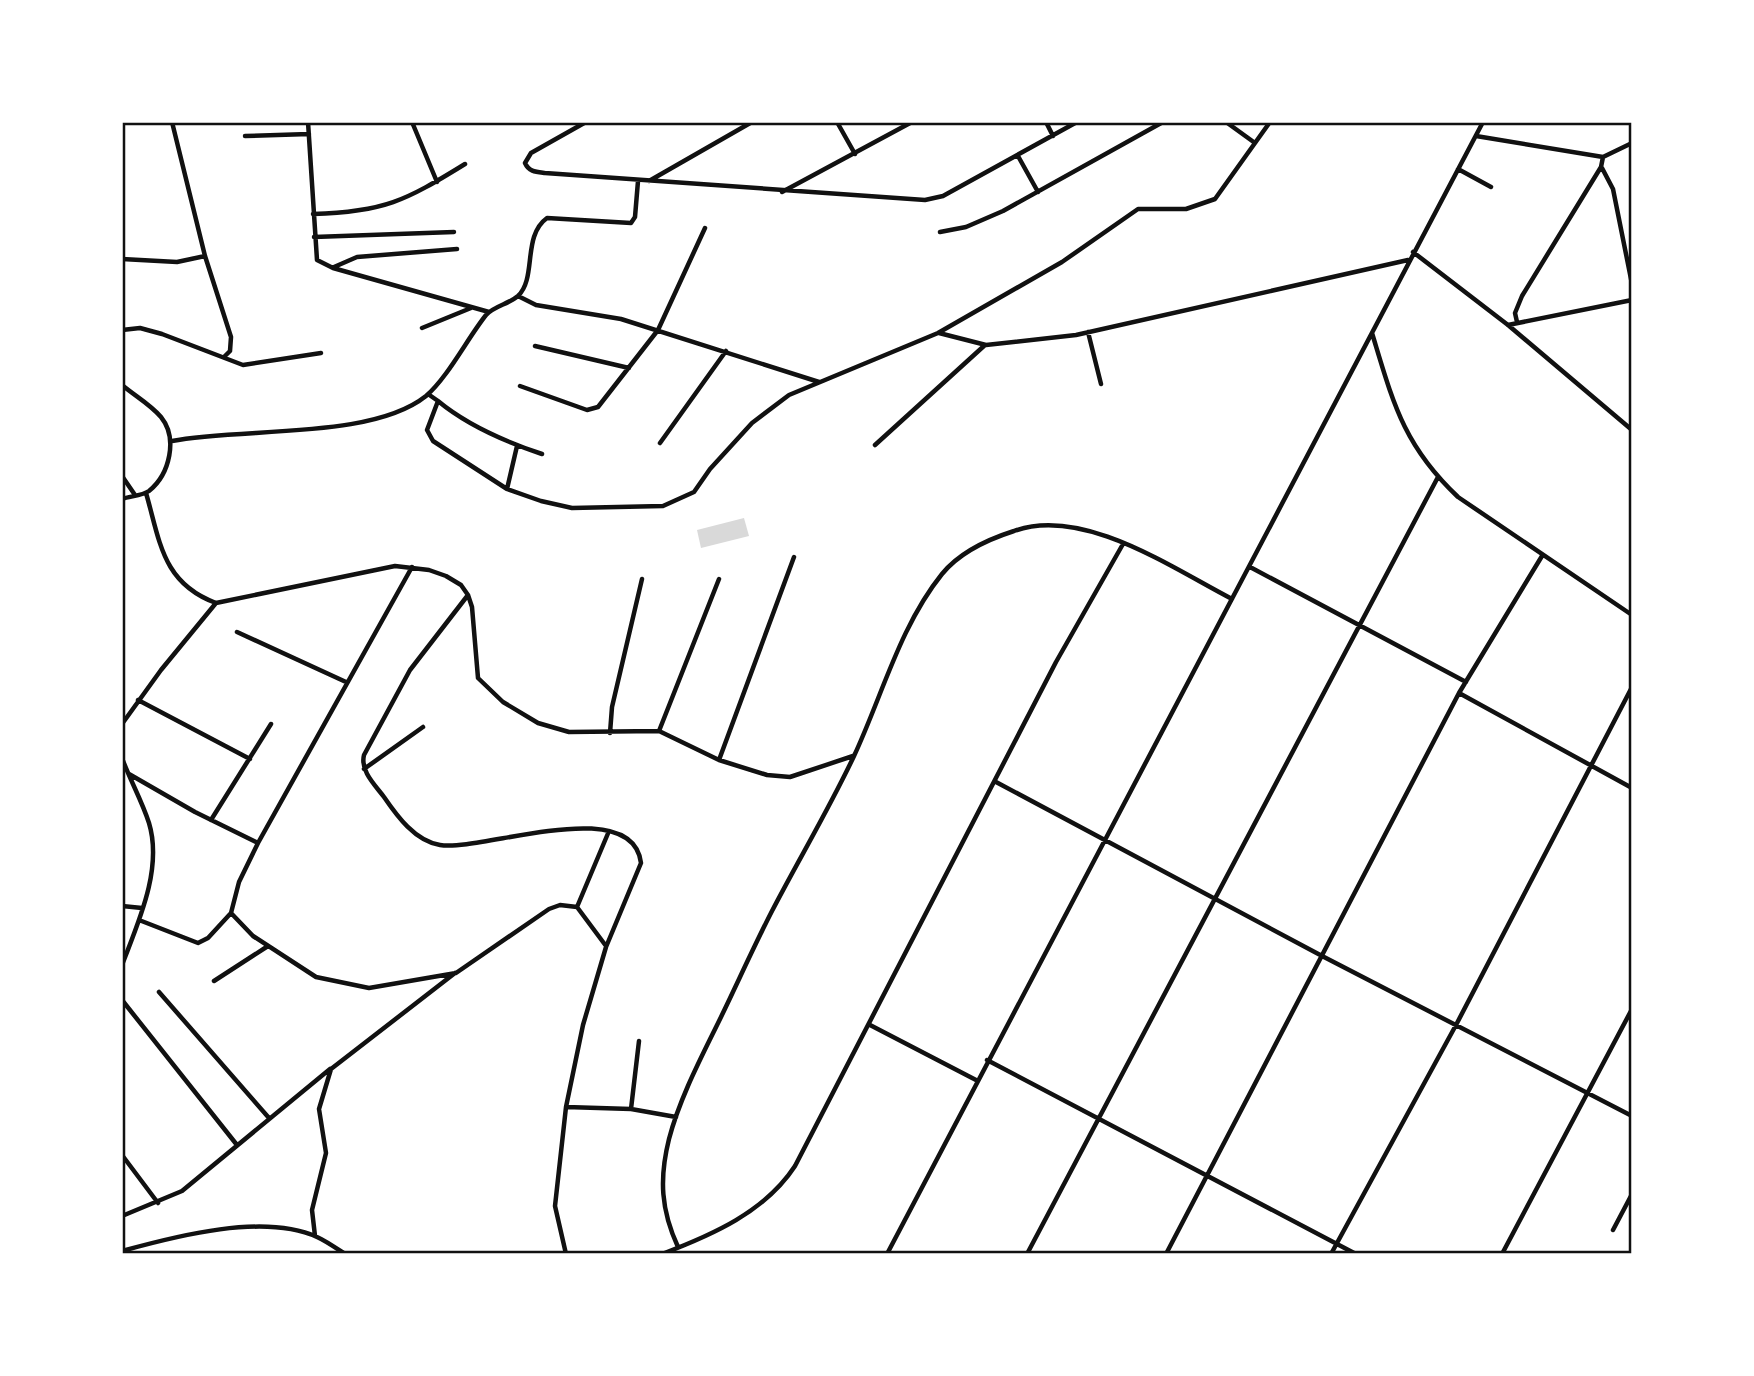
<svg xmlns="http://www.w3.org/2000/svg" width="1754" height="1376" viewBox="0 0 1754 1376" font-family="'Fira Sans Condensed',sans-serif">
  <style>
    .water { fill: #d9d9d9 }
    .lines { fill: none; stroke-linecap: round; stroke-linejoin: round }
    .minor { stroke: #111; stroke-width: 4.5 }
    .neatline { fill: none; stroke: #111; stroke-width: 2.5 }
  </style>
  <rect width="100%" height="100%" fill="#fff"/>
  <!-- water -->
  <path class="water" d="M 744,518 L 749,536 L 701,548 L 697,530 Z"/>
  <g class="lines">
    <!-- minor -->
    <path class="minor" d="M 172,122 L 205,256 L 231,337 L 230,351 L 224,357
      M 308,122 L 317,260 L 333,268 L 489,312
      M 412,122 L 437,182
      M 586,122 L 531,153 L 525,163 C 529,172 536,172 545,173 L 925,200 L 943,196 L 1077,122
      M 837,122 L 855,154
      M 1046,122 L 1053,136
      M 1226,122 L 1255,143
      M 245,136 L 309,134
      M 1476,136 L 1603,157
      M 1018,156 L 1038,192
      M 1602,168 L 1613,189 L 1632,284
      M 1458,169 L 1491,187
      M 649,181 L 752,122
      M 782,192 L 912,122
      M 313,214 C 384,212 405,201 465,164
      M 940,232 L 966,227 L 1003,211 L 1163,122
      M 314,237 L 454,232
      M 1413,252 L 1508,325 L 1632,430
      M 122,259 L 177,262 L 205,256
      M 334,267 L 357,257 L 457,249
      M 518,296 L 536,305 L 621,319 L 819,382
      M 1517,322 L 1515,313 L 1522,296 L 1601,167 L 1603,157 L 1632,143
      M 1508,325 L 1632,300
      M 422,328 L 471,308
      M 122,330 L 140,328 L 162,334 L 243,365 L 321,353
      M 1088,332 L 1101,384
      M 939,333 L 986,345 L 1076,335 L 1408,260
      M 1372,333 C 1393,402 1403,445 1458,497 L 1632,615
      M 535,346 L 629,368
      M 122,385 C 135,396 150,404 161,417 C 178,438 170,474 149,491 C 142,496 130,496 122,499
      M 520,386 L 587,410 L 598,407 L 658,330 L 705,228
      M 428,394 L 438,401 L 427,430 L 433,441 L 507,489 L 541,501 L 572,508 L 663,506 L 694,492 L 710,469 L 752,423 L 789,395 L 938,333 L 1062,262 L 1138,209 L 1186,209 L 1215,199 L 1270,122
      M 438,401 C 467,425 506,442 542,454
      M 172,441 C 241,427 371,440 426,396 C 448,377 467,339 486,315 C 494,306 509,304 518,296 C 537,278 522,236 547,218 L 631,223 L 635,217 L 638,181
      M 660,443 L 726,351
      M 875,445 L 985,345
      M 122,476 L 135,495
      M 507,489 L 517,446
      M 146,493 C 160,541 162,583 216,603 L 395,566 L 429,570 L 446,576 L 461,585 L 468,595 L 472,607 L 478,678 L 503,702 L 538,723 L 569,732 L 659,731 L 719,760 L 767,775 L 790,777 L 853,756
      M 1250,567 L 1466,682
      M 468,595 L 410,670 L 364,755 C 360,771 375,785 384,797 C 397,816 415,841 440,845 C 482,852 632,793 641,863 L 606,947 L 583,1025 L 566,1107 L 555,1206 L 566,1254
      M 237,632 L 346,682
      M 1459,693 L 1632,788
      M 138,700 L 250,759
      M 122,724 L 161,670 L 216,603
      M 659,731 L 719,579
      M 610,733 L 612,707 L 642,579
      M 122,758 C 130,780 142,801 149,823 C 163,869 138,923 122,965
      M 719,760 L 794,557
      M 364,769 L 423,727
      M 129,774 L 195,812 L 258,843
      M 996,782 L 1324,957 L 1632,1116
      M 211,820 L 271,724
      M 122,906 L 142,908
      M 577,907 L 609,831
      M 231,913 L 253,936 L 316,977 L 369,988 L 456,973 L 549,909 L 560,905 L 577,907 L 606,946
      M 139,920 L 198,943 L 208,938 L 231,913 L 239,882 L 258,843 L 412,567
      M 214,981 L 268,946
      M 159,992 L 269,1118
      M 122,1000 L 237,1145
      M 870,1025 L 976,1080
      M 987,1060 L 1356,1254
      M 566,1107 L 631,1109 L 676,1117
      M 631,1109 L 639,1041
      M 122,1155 L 158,1203
      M 122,1216 L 182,1191 L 330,1069
      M 1613,1230 L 1632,1194
      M 315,1236 L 312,1210 L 326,1153 L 319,1109 L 331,1069 L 455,973
      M 678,1247 C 661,1210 659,1179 669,1139 C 680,1097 702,1056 721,1017 C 738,982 754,946 772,911 C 799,859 829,809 854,756 C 882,696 900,626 942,574 C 959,553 989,539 1014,531 C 1083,506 1172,568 1232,599
      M 122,1251 C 176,1236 264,1213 317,1237 C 326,1241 336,1248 345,1254
      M 662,1254 C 712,1235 765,1212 795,1166 L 1056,662 L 1123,544
      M 887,1254 L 1483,122
      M 1027,1254 L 1438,477
      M 1166,1254 L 1459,693 L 1542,556
      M 1331,1254 L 1456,1025 L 1632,687
      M 1502,1254 L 1632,1009"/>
  </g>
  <!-- border -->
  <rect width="1754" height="1376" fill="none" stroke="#ffffff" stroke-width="248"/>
  <rect x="124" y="124" width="1506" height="1128" class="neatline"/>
</svg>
